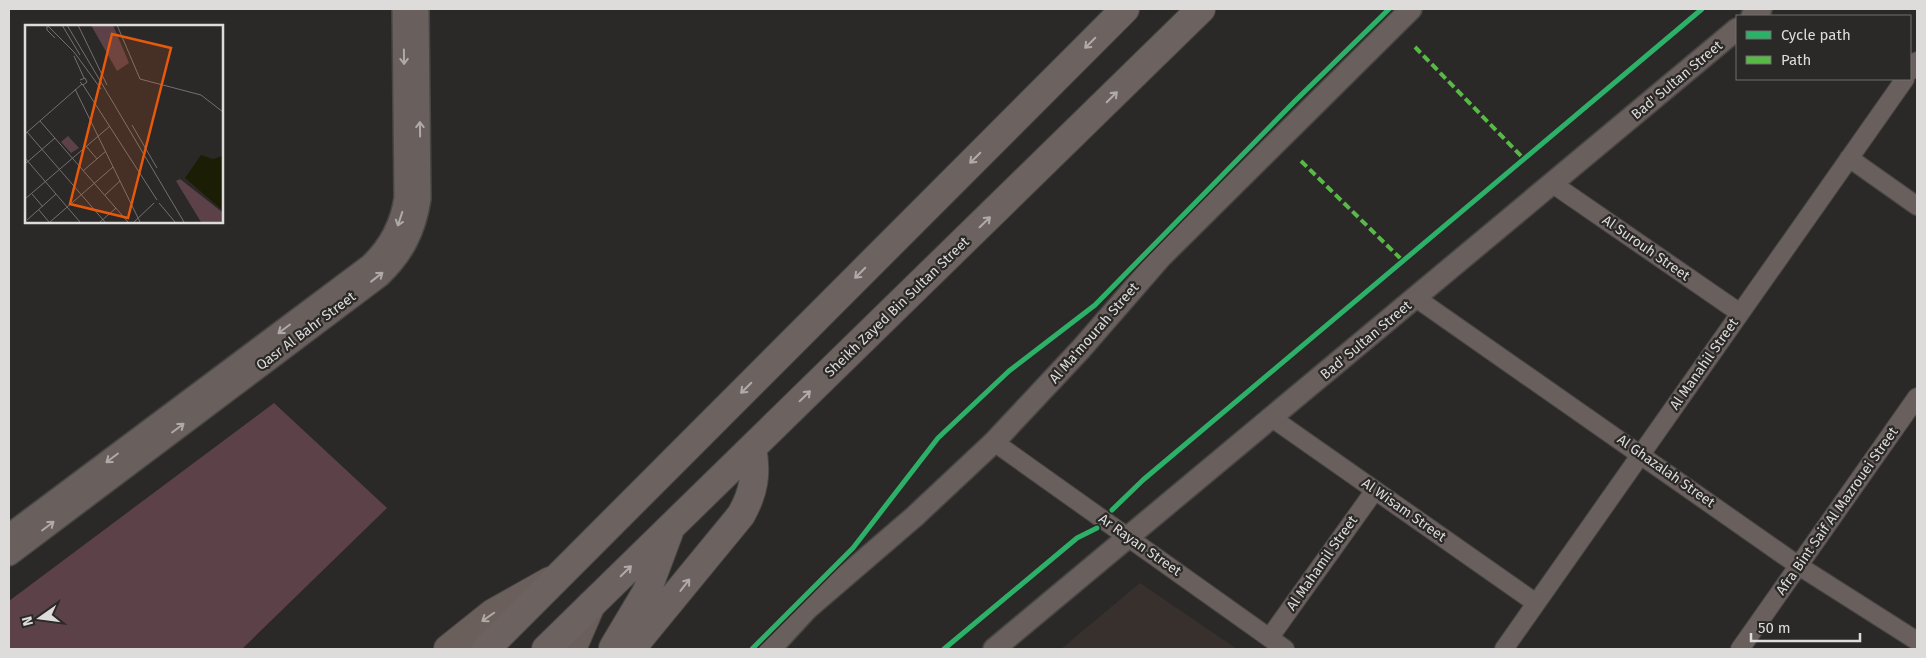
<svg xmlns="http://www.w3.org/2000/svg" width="1926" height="658" viewBox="0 0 1926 658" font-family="'Fira Sans',sans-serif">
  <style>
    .built { fill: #37302c }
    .green { fill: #5c4248 }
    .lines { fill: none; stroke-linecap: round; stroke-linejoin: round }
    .minor-casing { stroke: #474645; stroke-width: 20 }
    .tertiary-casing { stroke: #474645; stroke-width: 24 }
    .primary-casing { stroke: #474645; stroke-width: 30 }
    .trunk-casing { stroke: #474645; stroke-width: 30 }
    .minor { stroke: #695f5c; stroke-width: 18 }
    .tertiary { stroke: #695f5c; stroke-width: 21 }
    .primary { stroke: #6b5f5b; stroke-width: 28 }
    .trunk { stroke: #6c6260; stroke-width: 28 }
    .quiet { stroke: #58b947; stroke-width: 4; stroke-dasharray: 8 4; stroke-linecap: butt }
    .cycleway-casing { stroke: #2b2927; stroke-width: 8 }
    .cycleway { stroke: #2db169; stroke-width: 5 }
    .oneway { stroke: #b0abaa }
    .oneway2 { stroke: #afaaa8 }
    .labels { text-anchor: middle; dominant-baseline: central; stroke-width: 4.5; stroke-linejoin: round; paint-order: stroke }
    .street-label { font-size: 14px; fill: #dddcdb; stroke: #2b2927 }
    .inset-road { fill: none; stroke: #727170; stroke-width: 1 }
    .view { fill: #e8590c; fill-opacity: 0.15; stroke: #e8590c; stroke-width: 2.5 }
    .inset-edge { fill: none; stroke: #dddcdb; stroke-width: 2.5 }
  </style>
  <rect width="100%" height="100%" fill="#2a2928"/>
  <!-- built -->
  <path class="built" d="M 1140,583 L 1237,649 L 1061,649 Z"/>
  <!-- green -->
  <path class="green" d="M 274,403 L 387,508 L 242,649 L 9,649 L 9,601 Z"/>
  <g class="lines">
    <defs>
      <path id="minor" d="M 1910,71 L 1917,61
        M 1849,158 L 1917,206
        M 1553,184 L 1740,313
        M 1416,298 L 1799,566 L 1917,641
        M 1272,418 L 1536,603
        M 994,442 L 1285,649
        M 1270,637 L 1375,490
        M 1504,649 L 1905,79
        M 1740,649 L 1917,397"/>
      <path id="tertiary" d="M 1752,16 L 1761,9
        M 9,535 L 370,265 C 390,246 401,225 405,198 L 403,9
        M 9,555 L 380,276 C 403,254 415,231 420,199 L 418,9
        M 770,649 L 807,609 L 914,517 L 994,442 L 1081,349 L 1161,257 L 1411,9
        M 994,649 L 1737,29"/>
      <path id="primary" d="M 448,649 L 493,613 L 550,581
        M 572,649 L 591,605"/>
      <path id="trunk" d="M 613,648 L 647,591 L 669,532
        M 486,649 L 1125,9
        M 546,649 L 1201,9
        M 631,649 L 741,515 C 754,492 757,473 752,448"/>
    </defs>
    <!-- minor casing -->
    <use href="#minor" class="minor-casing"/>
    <!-- tertiary casing -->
    <use href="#tertiary" class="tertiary-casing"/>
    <!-- primary casing -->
    <use href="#primary" class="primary-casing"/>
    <!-- trunk casing -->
    <use href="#trunk" class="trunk-casing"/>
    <!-- minor -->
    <use href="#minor" class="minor"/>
    <!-- tertiary -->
    <use href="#tertiary" class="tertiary"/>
    <!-- primary -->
    <use href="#primary" class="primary"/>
    <!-- trunk -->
    <use href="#trunk" class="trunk"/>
    <!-- quiet -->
    <path class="quiet" d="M 1415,47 L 1524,159
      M 1301,161 L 1403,261"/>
    <defs>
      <path id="cycleway" d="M 1112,510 L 1143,480 L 1702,9
        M 752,649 L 853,548 L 938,438 L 1009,371 L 1095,305 L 1295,101 L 1389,9
        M 944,649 L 1077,538 L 1097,528"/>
    </defs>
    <!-- cycleway casing -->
    <use href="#cycleway" class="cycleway-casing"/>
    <!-- cycleway -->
    <use href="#cycleway" class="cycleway"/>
  </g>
  <!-- one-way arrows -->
  <defs><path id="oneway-shaft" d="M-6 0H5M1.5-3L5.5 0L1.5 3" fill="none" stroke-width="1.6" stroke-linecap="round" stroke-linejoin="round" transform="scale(1.25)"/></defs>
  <g class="oneway">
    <use href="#oneway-shaft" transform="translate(1090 43) rotate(135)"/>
    <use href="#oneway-shaft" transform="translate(1112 97) rotate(-45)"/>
    <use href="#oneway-shaft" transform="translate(975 158) rotate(135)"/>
    <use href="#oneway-shaft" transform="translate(985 222) rotate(-44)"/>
    <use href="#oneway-shaft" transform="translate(860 273) rotate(135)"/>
    <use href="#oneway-shaft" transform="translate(746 388) rotate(135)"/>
    <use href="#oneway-shaft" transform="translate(805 396) rotate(-44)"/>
    <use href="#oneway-shaft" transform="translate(626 571) rotate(-44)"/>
    <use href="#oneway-shaft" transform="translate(685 585) rotate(-52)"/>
  </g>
  <g class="oneway2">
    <use href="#oneway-shaft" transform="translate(404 57) rotate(89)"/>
    <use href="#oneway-shaft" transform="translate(420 129) rotate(-91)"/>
    <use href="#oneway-shaft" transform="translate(400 219) rotate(108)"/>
    <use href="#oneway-shaft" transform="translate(377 277) rotate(-38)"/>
    <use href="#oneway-shaft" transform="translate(284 329) rotate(143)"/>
    <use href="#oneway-shaft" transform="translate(178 428) rotate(-37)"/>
    <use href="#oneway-shaft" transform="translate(112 458) rotate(143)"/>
    <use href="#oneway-shaft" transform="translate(48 526) rotate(-37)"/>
    <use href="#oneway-shaft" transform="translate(488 617) rotate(145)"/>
  </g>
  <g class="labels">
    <!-- street labels -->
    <g class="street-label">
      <text transform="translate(1677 80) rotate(-40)">Bad' Sultan Street</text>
      <text transform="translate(1646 248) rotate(35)">Al Surouh Street</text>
      <text transform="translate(897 307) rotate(-44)">Sheikh Zayed Bin Sultan Street</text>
      <text transform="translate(306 331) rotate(-37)">Qasr Al Bahr Street</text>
      <text transform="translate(1094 333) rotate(-49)">Al Ma'mourah Street</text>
      <text transform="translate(1366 340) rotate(-40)">Bad' Sultan Street</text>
      <text transform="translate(1704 364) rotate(-55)">Al Manahil Street</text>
      <text transform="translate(1666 471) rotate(35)">Al Ghazalah Street</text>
      <text transform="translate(1404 510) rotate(35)">Al Wisam Street</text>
      <text transform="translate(1837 511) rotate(-55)">Afra Bint Saif Al Mazrouei Street</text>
      <text transform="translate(1140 545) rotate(35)">Ar Rayan Street</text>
      <text transform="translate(1322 563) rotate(-55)">Al Mahamil Street</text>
    </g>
  </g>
  <!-- overview -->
  <g transform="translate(25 25)">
    <rect width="198" height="198" fill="#2a2928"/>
    <path d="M 88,0 L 104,38 L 92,46 L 66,0 ZM 43,111 L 54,123 L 46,128 L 36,117 ZM 155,154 L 197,187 L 197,197 L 176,197 L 151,156 Z" fill="#5c4248"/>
    <path d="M 176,130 L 188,134 L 197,131 L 197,185 L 160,153 Z" fill="#1b1d04"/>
    <path class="inset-road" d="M 22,0 L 22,5 L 30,13M 22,0 L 49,27 L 76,64M 37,0 L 55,30M 42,0 L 159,197M 53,0 L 82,60M 92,0 L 115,54 L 176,70 L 198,87M 49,31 L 59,53M 55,57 L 58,60 L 62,57 L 60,53 L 55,55M 58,60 L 132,175M 50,64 L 115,197M 15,96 L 103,197M 107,100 L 132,143M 2,107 L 80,197M 0,109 L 57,59M 61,121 L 72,134M 0,133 L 55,197M 0,139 L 30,113M 58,146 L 81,126M 7,169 L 18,182M 80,170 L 95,156M 0,174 L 85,101M 134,178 L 150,197M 14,185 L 24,197M 2,195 L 31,169M 25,197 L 88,142M 75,197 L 91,183M 109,197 L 129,178"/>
    <path class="view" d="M 87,9 L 146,23 L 103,193 L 45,179 Z"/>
    <rect width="198" height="198" class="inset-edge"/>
  </g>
  <!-- border -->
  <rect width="1926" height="658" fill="none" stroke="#dddcdb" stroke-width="20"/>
  <!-- legend -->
  <rect x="1736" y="15" width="175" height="65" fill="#2b2927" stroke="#72716f"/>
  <rect x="1746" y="31" width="25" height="8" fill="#2db169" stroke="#72716f"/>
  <text x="1781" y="40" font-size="15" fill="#dddcdb">Cycle path</text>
  <rect x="1746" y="56" width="25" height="8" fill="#58b947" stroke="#72716f"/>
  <text x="1781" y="65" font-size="15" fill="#dddcdb">Path</text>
  <!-- north arrow -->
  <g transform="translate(40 618) rotate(256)" stroke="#2b2927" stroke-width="4" paint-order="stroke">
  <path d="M0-4L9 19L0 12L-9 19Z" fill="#dddcdb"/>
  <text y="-8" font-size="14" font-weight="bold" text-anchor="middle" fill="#dddcdb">N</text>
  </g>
  <!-- scale -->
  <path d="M1751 633v8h109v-8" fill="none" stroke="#dddcdb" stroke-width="2.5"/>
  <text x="1758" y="633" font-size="15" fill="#dddcdb" stroke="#2b2927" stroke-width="4" paint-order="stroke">50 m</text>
</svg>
